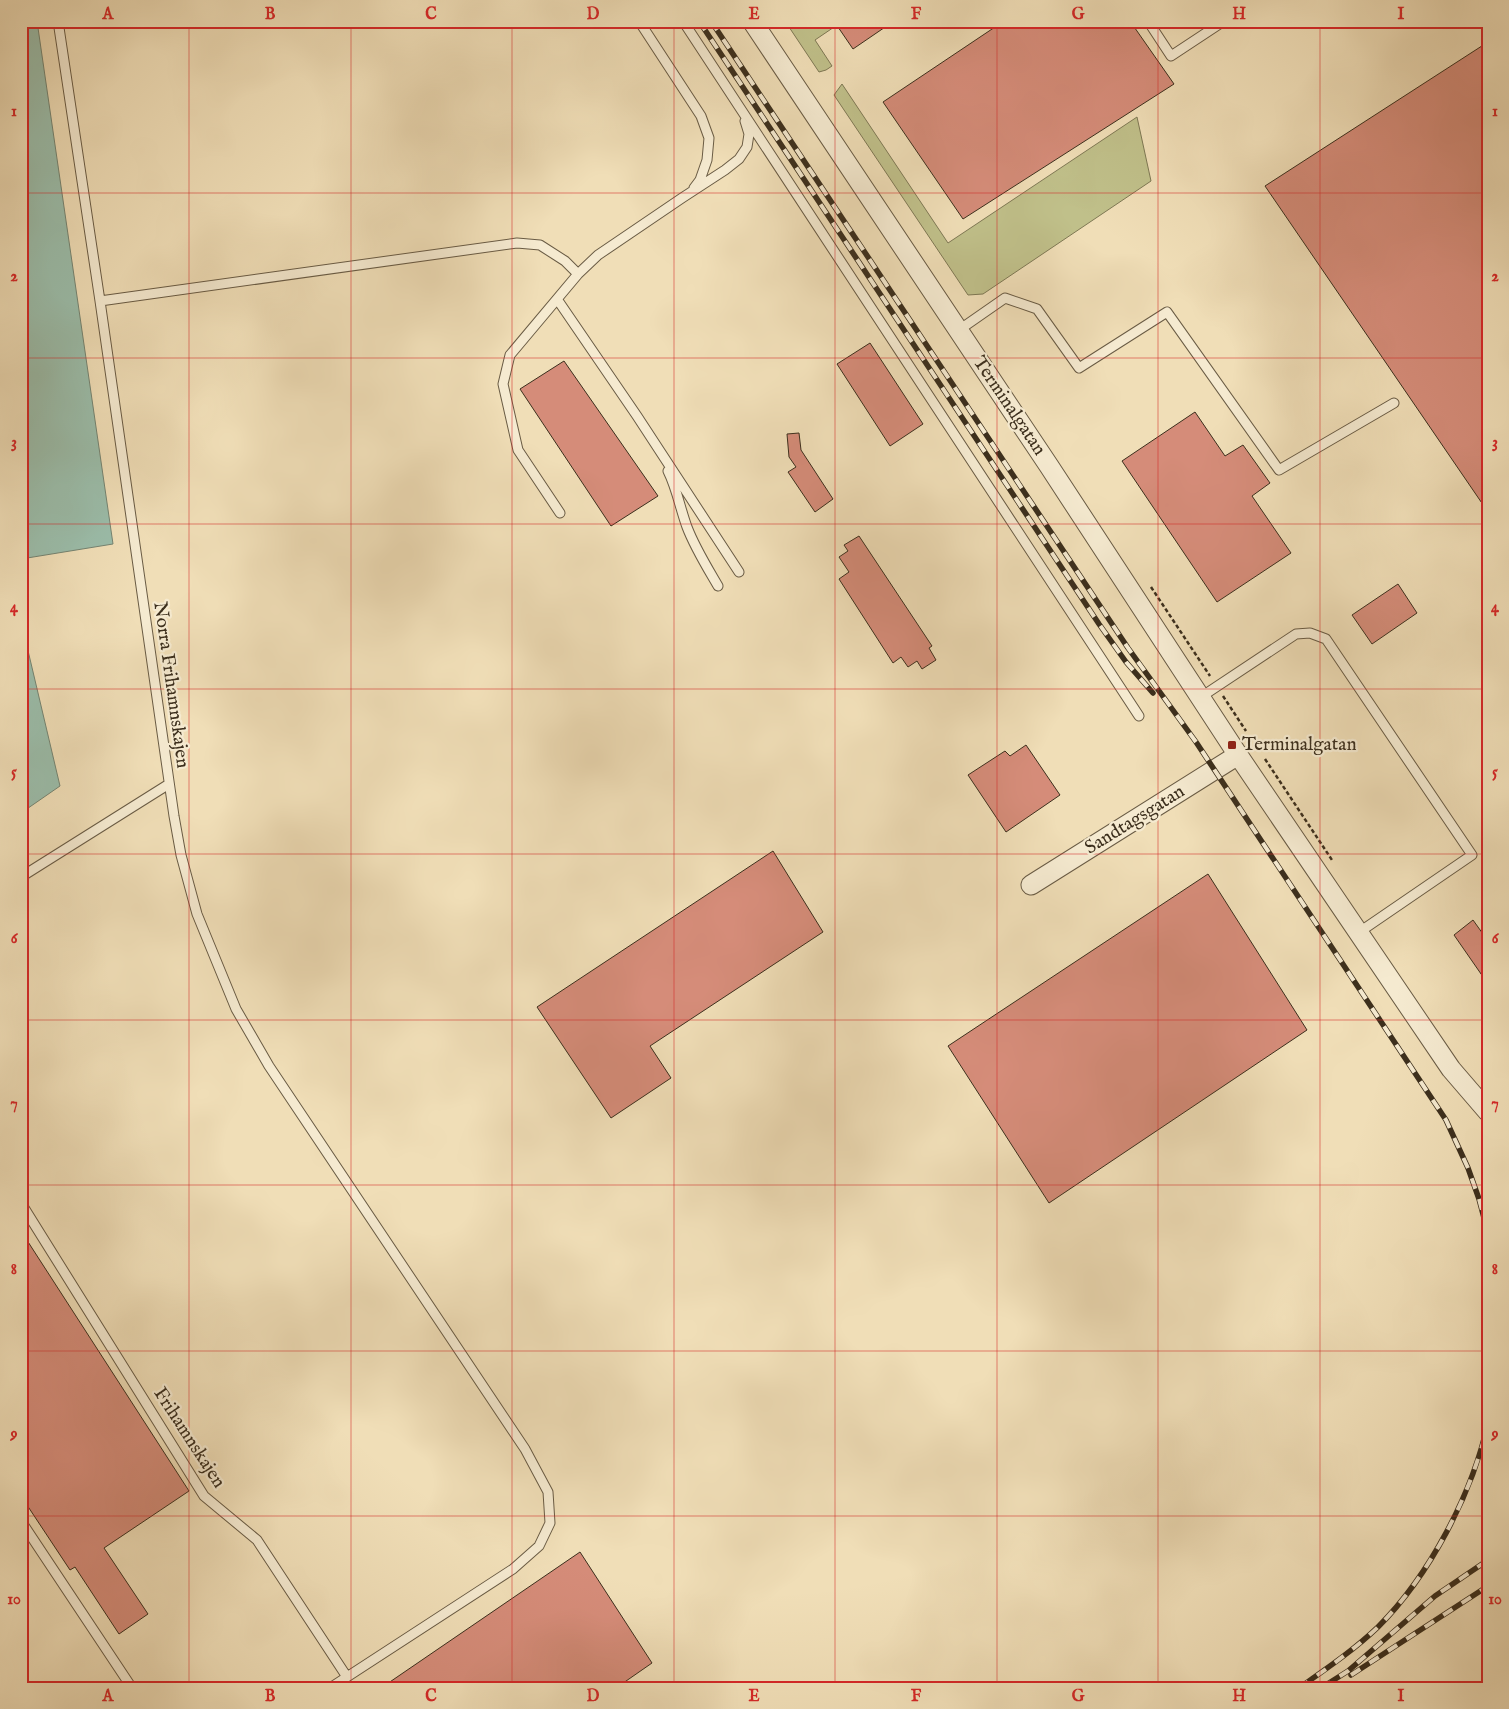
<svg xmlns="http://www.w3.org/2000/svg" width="1509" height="1709" viewBox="0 0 1509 1709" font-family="'IM FELL English',serif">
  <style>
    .green { fill: #c0c08a; stroke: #7e7854 }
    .water { fill: #9bbdaa; stroke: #758472 }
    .building { fill: #d58c79; stroke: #3c2f1d }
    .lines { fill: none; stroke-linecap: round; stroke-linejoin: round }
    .service-casing { stroke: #695b44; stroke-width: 11 }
    .minor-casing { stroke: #695b44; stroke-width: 21 }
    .path { stroke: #3c2f1d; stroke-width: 2.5; stroke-dasharray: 4 2.5; stroke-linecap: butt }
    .service { stroke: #f5ead0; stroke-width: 9 }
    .minor { stroke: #f5ead0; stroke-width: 19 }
    .rail-casing { stroke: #3c2f1d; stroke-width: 5.5 }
    .rail { stroke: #f5ead0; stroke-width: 4; stroke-dasharray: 11; stroke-linecap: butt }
    .grid { fill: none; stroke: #d62828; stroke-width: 1; stroke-opacity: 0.55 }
    .poi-dot { fill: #8f2418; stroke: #f5ead0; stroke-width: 2 }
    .labels { text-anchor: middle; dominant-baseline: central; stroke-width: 4.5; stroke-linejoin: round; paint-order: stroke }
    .street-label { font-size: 19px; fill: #3c2f1d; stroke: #f5ead0 }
    .poi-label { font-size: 19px; fill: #3c2f1d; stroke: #f5ead0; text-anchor: start }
    .neatline { fill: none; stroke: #d62828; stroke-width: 2 }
    .grid-label { font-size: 16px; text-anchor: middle; font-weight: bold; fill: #d62828 }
  </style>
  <rect width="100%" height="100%" fill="#f0deb7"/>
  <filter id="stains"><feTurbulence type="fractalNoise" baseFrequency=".004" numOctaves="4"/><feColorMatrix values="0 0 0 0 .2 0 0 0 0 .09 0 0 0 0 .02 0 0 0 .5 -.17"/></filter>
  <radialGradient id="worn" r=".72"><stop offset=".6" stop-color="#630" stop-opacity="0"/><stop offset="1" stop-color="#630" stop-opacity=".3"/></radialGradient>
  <!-- green -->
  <path class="green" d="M 785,21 L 843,21 L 815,40 L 832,66 L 826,70 L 819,72 Z
    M 842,84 L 948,243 L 1137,117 L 1151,181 L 983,294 L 968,295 L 834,95 Z"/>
  <!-- water -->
  <path class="water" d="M 21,21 L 37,21 L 113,544 L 21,559 Z
    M 21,621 L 60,786 L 21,813 Z"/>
  <!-- building -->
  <path class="building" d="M 846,21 L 894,21 L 853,49 L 838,27 Z
    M 1004,21 L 1130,21 L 1174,84 L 963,219 L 883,102 Z
    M 1488,42 L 1488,512 L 1265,186 Z
    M 870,343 L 923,424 L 890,446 L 837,364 Z
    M 564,361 L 658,496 L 611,526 L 520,389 Z
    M 1195,412 L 1225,456 L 1243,445 L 1270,483 L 1252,496 L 1291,553 L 1217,602 L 1122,461 Z
    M 799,433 L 801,450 L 833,499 L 815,512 L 788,472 L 796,467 L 789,457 L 787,434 Z
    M 859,536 L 932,646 L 929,648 L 936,660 L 922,669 L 917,661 L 908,667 L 901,657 L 893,663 L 839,579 L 849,572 L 839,557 L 848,551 L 844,545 Z
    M 1398,584 L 1417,613 L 1372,644 L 1352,615 Z
    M 1026,745 L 1060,795 L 1006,832 L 968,775 L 1005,751 L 1010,756 Z
    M 773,851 L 823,932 L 650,1046 L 671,1078 L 611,1118 L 537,1007 Z
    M 1208,874 L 1307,1030 L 1049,1203 L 948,1046 Z
    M 1473,920 L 1488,941 L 1488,984 L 1454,935 Z
    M 21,1231 L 189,1491 L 104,1548 L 148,1614 L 119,1634 L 75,1567 L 70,1570 L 21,1496 Z
    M 580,1552 L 652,1663 L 616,1688 L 381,1688 Z"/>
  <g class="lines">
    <defs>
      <path id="service" d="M 58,21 L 100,301 L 517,243 L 540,245 L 565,261 L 578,274
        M 639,21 L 701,116 L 709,138 L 707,160 L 700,180 L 694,188
        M 683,21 L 1139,716
        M 1148,21 L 1171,56 L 1224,21
        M 557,299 L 637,416 L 739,572
        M 100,301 L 174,816 L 181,855 L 197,914 L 236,1009 L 269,1066 L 525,1449 L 548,1492 L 550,1523 L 539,1546 L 513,1569 L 330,1688
        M 959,330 L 1005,298 L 1037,309 L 1079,368 L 1167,312 L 1279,470 L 1394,403
        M 668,471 C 677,489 680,508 687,527 C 695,548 707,567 718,586
        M 560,513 L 518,450 L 503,384 L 510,355 L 578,274 L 598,255 L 682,198 L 725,170 L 739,159 L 747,147 L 749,134 L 745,121
        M 1201,697 L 1296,634 L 1310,633 L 1326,639 L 1472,855 L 1358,933
        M 21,877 L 169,784
        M 21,1203 L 204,1496 L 257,1540 L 347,1677
        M 21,1521 L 132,1688"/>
      <path id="minor" d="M 752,21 L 1049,466 L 1238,755 L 1451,1069 L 1488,1112
        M 1031,885 L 1238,755"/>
    </defs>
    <!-- service casing -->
    <use href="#service" class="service-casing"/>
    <!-- minor casing -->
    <use href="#minor" class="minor-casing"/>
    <!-- path -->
    <path class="path" d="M 1151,587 L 1210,676
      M 1223,696 L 1246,731
      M 1265,759 L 1332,860
      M 1483,1128 L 1488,1133"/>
    <!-- service -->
    <use href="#service" class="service"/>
    <!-- minor -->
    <use href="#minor" class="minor"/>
    <defs>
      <path id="rail" d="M 699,21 L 1099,624 L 1126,662 L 1153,693
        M 711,21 L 1128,648 L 1196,742 L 1446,1120 L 1468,1168 L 1479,1199 L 1488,1233
        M 1351,1675 L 1488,1586
        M 1299,1688 C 1326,1669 1354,1650 1378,1627 C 1430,1575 1472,1494 1488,1423
        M 1321,1688 L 1348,1671 L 1435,1596 L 1488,1560"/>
    </defs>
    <!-- rail casing -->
    <use href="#rail" class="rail-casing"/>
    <!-- rail -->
    <use href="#rail" class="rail"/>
  </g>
  <!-- grid -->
  <path class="grid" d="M 189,21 L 189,1688M 351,21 L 351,1688M 512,21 L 512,1688M 674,21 L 674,1688M 835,21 L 835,1688M 997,21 L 997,1688M 1158,21 L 1158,1688M 1320,21 L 1320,1688M 21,193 L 1488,193M 21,358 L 1488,358M 21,524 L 1488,524M 21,689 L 1488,689M 21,854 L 1488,854M 21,1020 L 1488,1020M 21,1185 L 1488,1185M 21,1351 L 1488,1351M 21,1516 L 1488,1516"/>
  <!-- markers -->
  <rect class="poi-dot" x="1227" y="740" width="10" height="10" rx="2.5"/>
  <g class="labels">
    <!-- street labels -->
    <g class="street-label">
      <text transform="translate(1009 406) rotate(56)">Terminalgatan</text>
      <text transform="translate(171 685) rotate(82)">Norra Frihamnskajen</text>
      <text transform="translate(1135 820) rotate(-32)">Sandtagsgatan</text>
      <text transform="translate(189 1438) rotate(57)">Frihamnskajen</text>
    </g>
    <!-- poi labels -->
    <g class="poi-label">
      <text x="1242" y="745">Terminalgatan</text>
    </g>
  </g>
  <!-- margin -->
  <rect width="1509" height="1709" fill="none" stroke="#f0deb7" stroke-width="55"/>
  <rect x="28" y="28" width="1454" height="1654" class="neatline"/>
  <g class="grid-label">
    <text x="108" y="19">A</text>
    <text x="270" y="19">B</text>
    <text x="431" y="19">C</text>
    <text x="593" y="19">D</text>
    <text x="754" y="19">E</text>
    <text x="916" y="19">F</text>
    <text x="1078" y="19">G</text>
    <text x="1239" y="19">H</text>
    <text x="1401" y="19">I</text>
    <text x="14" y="116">1</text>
    <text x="1495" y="116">1</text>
    <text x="14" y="281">2</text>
    <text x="1495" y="281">2</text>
    <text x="14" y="447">3</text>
    <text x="1495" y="447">3</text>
    <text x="14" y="612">4</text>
    <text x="1495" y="612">4</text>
    <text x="14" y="777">5</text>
    <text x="1495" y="777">5</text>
    <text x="14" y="943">6</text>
    <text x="1495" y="943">6</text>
    <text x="14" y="1108">7</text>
    <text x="1495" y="1108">7</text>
    <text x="14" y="1274">8</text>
    <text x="1495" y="1274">8</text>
    <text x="14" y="1439">9</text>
    <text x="1495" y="1439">9</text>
    <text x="14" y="1604">10</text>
    <text x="1495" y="1604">10</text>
    <text x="108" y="1701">A</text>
    <text x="270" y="1701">B</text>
    <text x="431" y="1701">C</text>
    <text x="593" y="1701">D</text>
    <text x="754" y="1701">E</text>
    <text x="916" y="1701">F</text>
    <text x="1078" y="1701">G</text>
    <text x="1239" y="1701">H</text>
    <text x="1401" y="1701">I</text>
  </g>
  <rect width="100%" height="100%" filter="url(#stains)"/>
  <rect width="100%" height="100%" fill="url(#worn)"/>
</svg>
